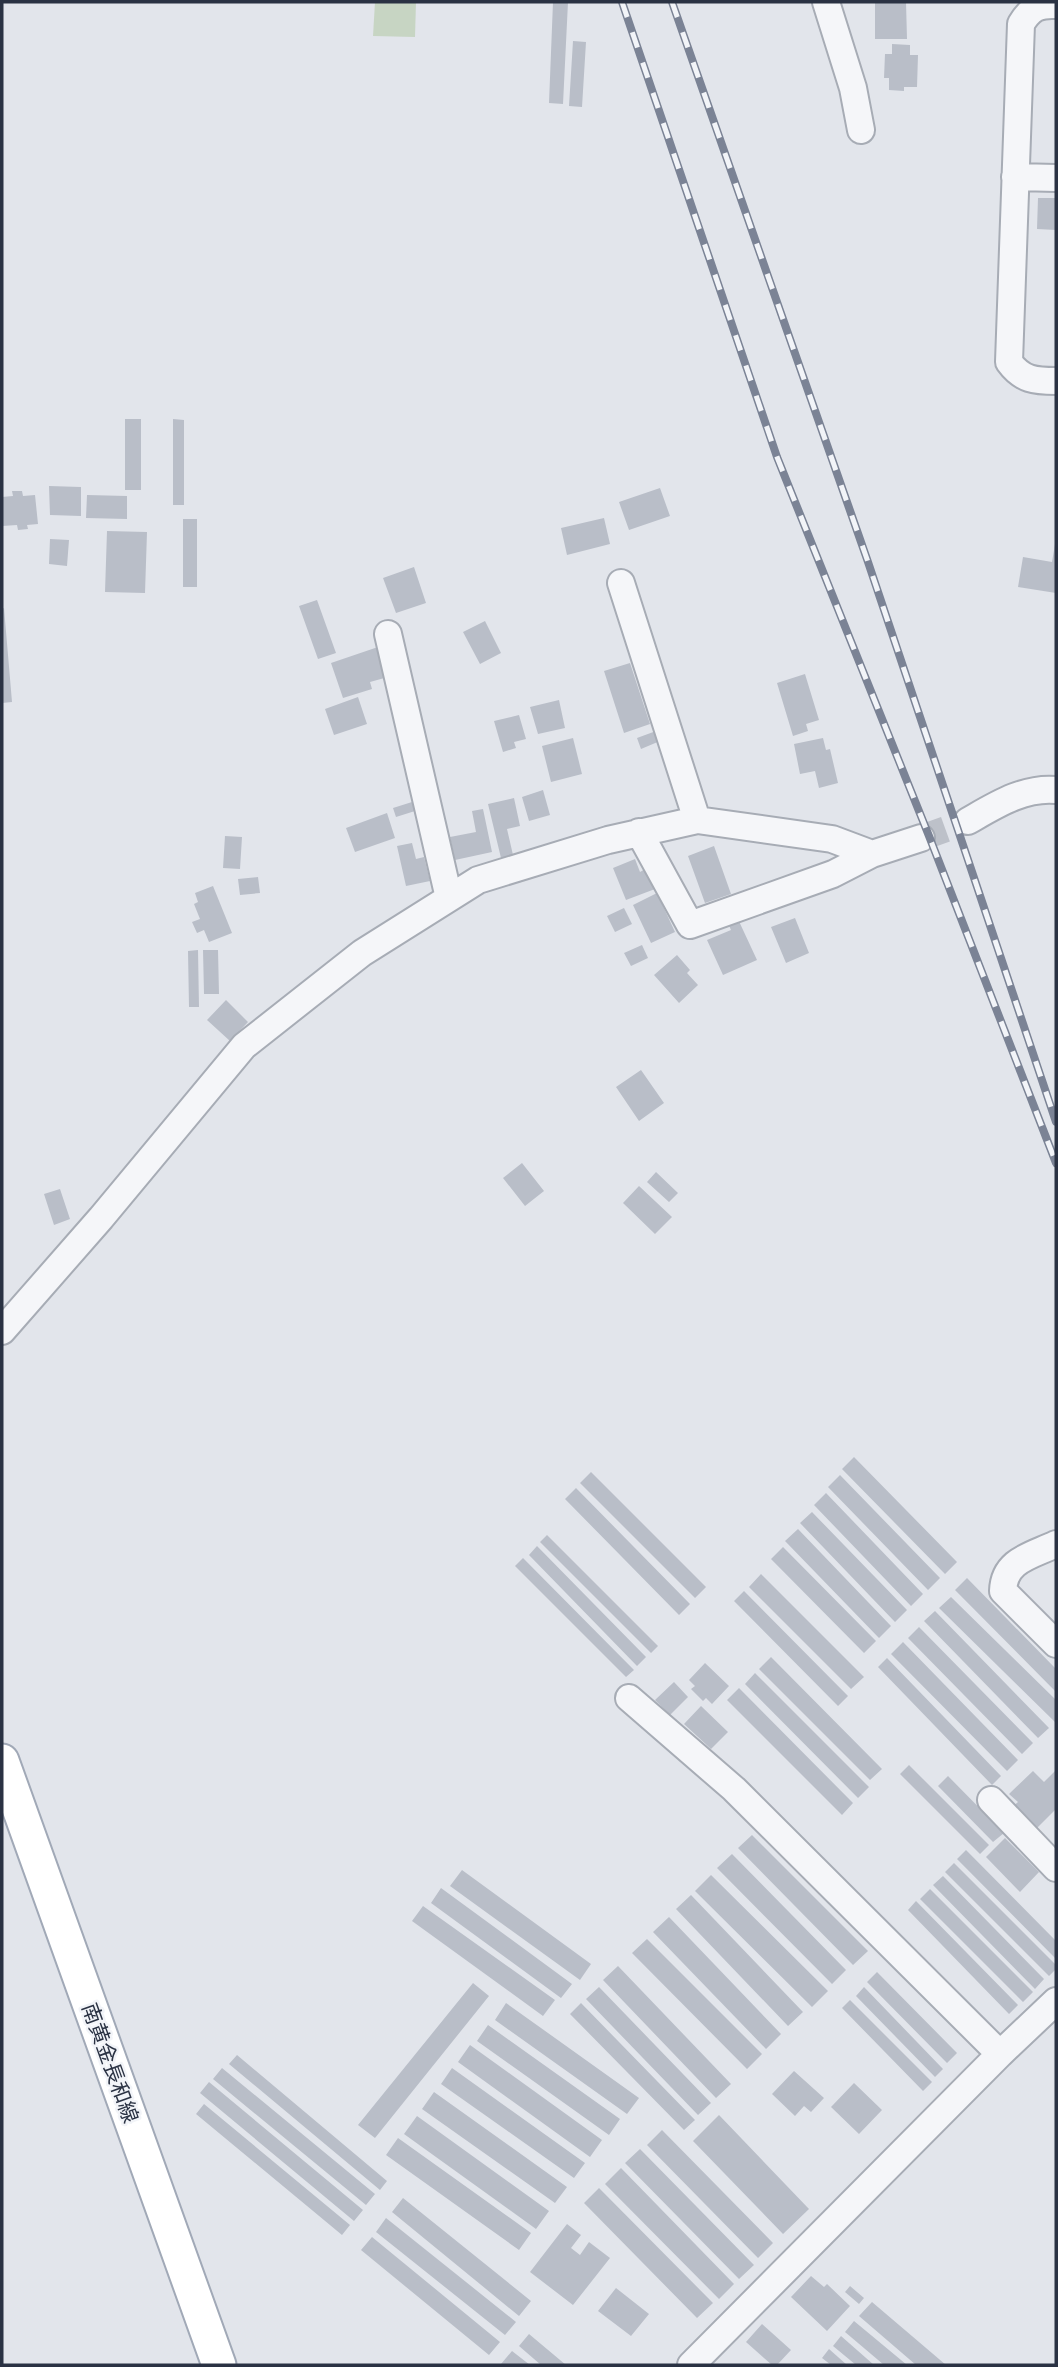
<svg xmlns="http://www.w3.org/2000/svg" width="1058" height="2367" viewBox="0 0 1058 2367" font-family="'DM Sans','Noto Sans JP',sans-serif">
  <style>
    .green { fill: #c7d5c3 }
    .building { fill: #b9bec8 }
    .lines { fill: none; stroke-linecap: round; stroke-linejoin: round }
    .minor-tunnel { stroke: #bdc1c9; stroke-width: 26; stroke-dasharray: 26 13; stroke-linecap: butt }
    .minor-casing { stroke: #a7acb5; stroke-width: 30 }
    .major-casing { stroke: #a1a9b7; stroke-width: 37 }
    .minor { stroke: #f5f6f9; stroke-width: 26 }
    .major { stroke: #fff; stroke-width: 33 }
    .rail-casing { stroke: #7b8395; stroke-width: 8 }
    .rail { stroke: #f2f4f8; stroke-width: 5; stroke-dasharray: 16; stroke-linecap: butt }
    .labels { text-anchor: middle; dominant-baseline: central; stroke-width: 5; stroke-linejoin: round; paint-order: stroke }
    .street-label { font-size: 21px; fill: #2a3243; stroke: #f2f4f8 }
  </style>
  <rect width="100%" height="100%" fill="#e2e5eb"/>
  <!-- green -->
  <path class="green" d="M 375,2 L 416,2 L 415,37 L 373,36 Z"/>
  <!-- building -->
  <path class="building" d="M 553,2 L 568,2 L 563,104 L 549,103 Z
    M 875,2 L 906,2 L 907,39 L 875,39 Z
    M 573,41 L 586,42 L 582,107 L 569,106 Z
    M 892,44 L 910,45 L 910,55 L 918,55 L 917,87 L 904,87 L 904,91 L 889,90 L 889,78 L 884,78 L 885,54 L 892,54 Z
    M 1038,198 L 1056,198 L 1056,230 L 1037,229 Z
    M 125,419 L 141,419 L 141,490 L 125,490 Z
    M 173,419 L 184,420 L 184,505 L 173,505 Z
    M 49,486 L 81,487 L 81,516 L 50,515 Z
    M 660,488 L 670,516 L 629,530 L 619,502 Z
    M 12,491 L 22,491 L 23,496 L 35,495 L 38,524 L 27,525 L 28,529 L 18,530 L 17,525 L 2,526 L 2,497 L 13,496 Z
    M 87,495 L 127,496 L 127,519 L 86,518 Z
    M 604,518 L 610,544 L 567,555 L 561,528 Z
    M 183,519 L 197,519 L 197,587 L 183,587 Z
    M 107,531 L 147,532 L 145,593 L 105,592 Z
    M 50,539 L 69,540 L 67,566 L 49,564 Z
    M 1055,544 L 1056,593 L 1018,587 L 1023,557 L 1052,562 Z
    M 414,567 L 426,603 L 396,613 L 383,578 Z
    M 317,600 L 336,653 L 318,659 L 299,606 Z
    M 4,608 L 12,702 L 2,703 L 2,609 Z
    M 485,621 L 501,653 L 480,664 L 463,632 Z
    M 378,647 L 388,677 L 370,682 L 372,689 L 343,698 L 331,663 Z
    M 630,663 L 650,724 L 624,733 L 604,671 Z
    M 805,674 L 819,720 L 806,724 L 808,731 L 793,736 L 777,683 Z
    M 358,697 L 367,724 L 334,735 L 325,709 Z
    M 559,700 L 565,728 L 538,734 L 530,707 Z
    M 519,715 L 526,739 L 514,742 L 516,748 L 503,752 L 494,721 Z
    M 656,731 L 660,741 L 641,749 L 637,738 Z
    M 573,738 L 582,774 L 551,782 L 542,746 Z
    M 823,738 L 826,750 L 830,749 L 838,783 L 819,788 L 815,771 L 800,774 L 794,744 Z
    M 543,790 L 550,815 L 529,821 L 522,797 Z
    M 514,798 L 520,826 L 507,829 L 513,855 L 501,858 L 488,804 Z
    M 412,802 L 415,811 L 396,817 L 393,808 Z
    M 483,809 L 492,852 L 455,860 L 450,837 L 476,832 L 472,811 Z
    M 387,813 L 395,838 L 355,852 L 346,828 Z
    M 225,836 L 242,837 L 240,869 L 223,868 Z
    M 412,843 L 416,859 L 424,857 L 430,881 L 406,886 L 397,846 Z
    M 714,846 L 731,894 L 705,903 L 688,856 Z
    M 635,859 L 640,872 L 647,868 L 655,889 L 626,900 L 613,868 Z
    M 258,877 L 260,893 L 240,895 L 238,879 Z
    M 213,886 L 232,933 L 209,942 L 204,930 L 197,933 L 192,922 L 200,919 L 194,904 L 198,902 L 195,893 Z
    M 657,893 L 675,932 L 651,943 L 633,905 Z
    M 624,908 L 632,924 L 615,932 L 607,916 Z
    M 737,917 L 757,960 L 723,975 L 707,940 L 731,930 L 727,921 Z
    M 795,918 L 809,953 L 786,963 L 771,927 Z
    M 642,945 L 648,958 L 631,966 L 624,953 Z
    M 198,950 L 199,1007 L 189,1007 L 188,951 Z
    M 203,950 L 218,950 L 219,994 L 204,994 Z
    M 677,955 L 690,970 L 687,973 L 698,985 L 679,1003 L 654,975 Z
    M 226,1000 L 248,1022 L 230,1041 L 207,1020 Z
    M 641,1070 L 664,1103 L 639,1121 L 616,1087 Z
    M 522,1163 L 544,1191 L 525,1206 L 503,1178 Z
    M 656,1172 L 678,1193 L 669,1202 L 647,1182 Z
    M 639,1186 L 672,1217 L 655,1234 L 623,1203 Z
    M 60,1189 L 70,1219 L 54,1225 L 44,1194 Z
    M 854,1457 L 957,1562 L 945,1574 L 842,1469 Z
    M 591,1472 L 706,1587 L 695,1598 L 580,1483 Z
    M 840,1475 L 940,1578 L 928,1590 L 828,1487 Z
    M 576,1488 L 690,1604 L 679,1615 L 565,1499 Z
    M 826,1493 L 923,1594 L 911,1606 L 814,1505 Z
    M 812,1512 L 907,1610 L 895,1622 L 800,1523 Z
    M 798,1529 L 891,1626 L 879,1638 L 785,1541 Z
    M 547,1535 L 658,1646 L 651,1653 L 540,1542 Z
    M 537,1546 L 646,1657 L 637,1666 L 529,1555 Z
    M 783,1547 L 876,1641 L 864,1653 L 771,1559 Z
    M 523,1558 L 634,1670 L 626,1677 L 515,1566 Z
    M 761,1574 L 864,1677 L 851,1689 L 749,1587 Z
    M 967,1578 L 1056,1669 L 1056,1692 L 955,1590 Z
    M 744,1591 L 848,1696 L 838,1706 L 734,1601 Z
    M 951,1597 L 1056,1700 L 1056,1723 L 939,1608 Z
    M 935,1611 L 1049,1728 L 1038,1738 L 924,1621 Z
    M 919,1627 L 1033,1743 L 1022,1754 L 908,1638 Z
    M 903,1642 L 1018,1760 L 1007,1771 L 891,1654 Z
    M 771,1657 L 882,1769 L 870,1780 L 759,1669 Z
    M 887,1658 L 1001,1776 L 992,1785 L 878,1667 Z
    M 705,1663 L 729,1686 L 712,1704 L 706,1698 L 703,1701 L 691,1689 L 695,1686 L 689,1680 Z
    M 755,1673 L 869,1787 L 858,1798 L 745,1684 Z
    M 674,1682 L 688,1697 L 670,1715 L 655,1700 Z
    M 739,1688 L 853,1803 L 842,1815 L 727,1700 Z
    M 701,1706 L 728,1732 L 711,1749 L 684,1724 Z
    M 909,1765 L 989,1845 L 980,1854 L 900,1774 Z
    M 1056,1770 L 1056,1809 L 1030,1835 L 1008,1811 L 1018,1802 L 1009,1794 L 1033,1771 L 1044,1782 Z
    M 948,1776 L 1004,1833 L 993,1842 L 938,1786 Z
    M 752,1835 L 868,1951 L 853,1965 L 738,1848 Z
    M 1005,1838 L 1039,1872 L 1020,1892 L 986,1857 Z
    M 966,1850 L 1056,1941 L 1056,1959 L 957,1859 Z
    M 732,1854 L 846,1970 L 832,1984 L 717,1868 Z
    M 954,1863 L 1056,1965 L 1056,1969 L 1049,1976 L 945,1872 Z
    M 462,1870 L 591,1964 L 580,1980 L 450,1886 Z
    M 711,1875 L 828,1991 L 812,2007 L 695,1891 Z
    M 943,1876 L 1044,1979 L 1035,1989 L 933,1885 Z
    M 441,1888 L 572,1984 L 561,1998 L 431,1903 Z
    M 930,1889 L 1033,1992 L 1023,2002 L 920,1899 Z
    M 691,1895 L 803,2012 L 788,2026 L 676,1909 Z
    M 916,1901 L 1018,2005 L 1009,2014 L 908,1910 Z
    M 423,1906 L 555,2000 L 543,2016 L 412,1921 Z
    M 669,1917 L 781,2034 L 766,2049 L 653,1932 Z
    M 647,1939 L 762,2054 L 747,2069 L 632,1953 Z
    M 618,1966 L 731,2084 L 716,2098 L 603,1980 Z
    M 877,1972 L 957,2053 L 947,2063 L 867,1982 Z
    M 473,1983 L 489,1996 L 375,2138 L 358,2125 Z
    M 599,1987 L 711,2103 L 698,2115 L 586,1999 Z
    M 864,1987 L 943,2069 L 935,2077 L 856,1996 Z
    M 850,2000 L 932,2082 L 923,2091 L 842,2008 Z
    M 506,2003 L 639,2098 L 627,2114 L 495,2020 Z
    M 581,2003 L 695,2120 L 684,2130 L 570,2014 Z
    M 488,2025 L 620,2119 L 609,2135 L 477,2041 Z
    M 470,2045 L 602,2140 L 590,2157 L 458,2062 Z
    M 237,2055 L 387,2181 L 380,2190 L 229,2064 Z
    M 222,2068 L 375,2194 L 366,2205 L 213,2079 Z
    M 452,2068 L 585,2163 L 574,2178 L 441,2084 Z
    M 794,2071 L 824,2098 L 811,2112 L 804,2106 L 795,2116 L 772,2094 Z
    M 209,2082 L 363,2210 L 354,2221 L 200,2093 Z
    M 854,2083 L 882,2110 L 859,2134 L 831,2107 Z
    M 434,2092 L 567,2187 L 555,2203 L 422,2109 Z
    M 204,2104 L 350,2225 L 342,2235 L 196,2114 Z
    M 719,2115 L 809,2209 L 783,2234 L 693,2141 Z
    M 417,2116 L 549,2211 L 536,2229 L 404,2134 Z
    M 662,2130 L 773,2243 L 758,2258 L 647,2145 Z
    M 398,2138 L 531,2233 L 519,2250 L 386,2155 Z
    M 640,2149 L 754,2265 L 739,2279 L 625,2163 Z
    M 621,2168 L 734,2284 L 719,2299 L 605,2184 Z
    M 599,2188 L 713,2303 L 697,2318 L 584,2203 Z
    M 403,2198 L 531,2301 L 519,2316 L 392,2212 Z
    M 386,2218 L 516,2322 L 505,2335 L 376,2232 Z
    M 567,2224 L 581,2235 L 571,2248 L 580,2255 L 589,2242 L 610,2258 L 573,2305 L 530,2272 Z
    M 372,2237 L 500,2342 L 489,2355 L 361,2250 Z
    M 811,2276 L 824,2287 L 827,2284 L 850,2306 L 827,2331 L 791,2297 Z
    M 850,2286 L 864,2298 L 859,2304 L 845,2292 Z
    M 616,2288 L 649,2314 L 631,2336 L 598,2311 Z
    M 872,2302 L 946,2365 L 916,2365 L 859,2316 Z
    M 854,2321 L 907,2365 L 884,2365 L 845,2332 Z
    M 762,2324 L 791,2350 L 777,2365 L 772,2365 L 746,2342 Z
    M 529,2334 L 566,2365 L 541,2365 L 519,2346 Z
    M 841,2336 L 874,2365 L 856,2365 L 833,2346 Z
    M 829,2349 L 847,2365 L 831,2365 L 822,2358 Z
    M 512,2351 L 530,2365 L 501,2364 Z"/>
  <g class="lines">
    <!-- minor-tunnel -->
    <path class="minor-tunnel" d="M 921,838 L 968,821"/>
    <defs>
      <path id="minor" d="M 826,2 L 853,88 L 861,130
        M 1056,5 C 1038,4 1030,9 1021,24 L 1009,362 C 1022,380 1035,381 1056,381
        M 1015,177 L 1056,178
        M 621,583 L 697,820
        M 388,634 L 449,898
        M 968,821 C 996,805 1024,787 1056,790
        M 639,832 L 690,925 L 833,874 L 872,854
        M 2,1331 L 101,1218 L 244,1046 L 362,953 L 478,880 L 608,840 L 697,820 L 832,839 L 872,854 L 921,838
        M 1056,1544 C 1031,1556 1004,1560 1003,1591 L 1056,1644
        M 629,1698 L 734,1789 L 1000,2054
        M 991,1800 L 1056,1868
        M 691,2365 L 1000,2054 L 1056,2001"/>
      <path id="major" d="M 2,1761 L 219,2365"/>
    </defs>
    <!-- minor casing -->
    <use href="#minor" class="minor-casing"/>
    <!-- major casing -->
    <use href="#major" class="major-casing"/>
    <!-- minor -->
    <use href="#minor" class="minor"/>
    <!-- major -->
    <use href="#major" class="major"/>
    <defs>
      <path id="rail" d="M 622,2 L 777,457 L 929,836 L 1056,1163
        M 672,2 L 868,562 L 1056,1122"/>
    </defs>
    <!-- rail casing -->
    <use href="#rail" class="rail-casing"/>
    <!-- rail -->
    <use href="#rail" class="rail"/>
  </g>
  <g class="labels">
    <!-- street labels -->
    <g class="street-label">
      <text transform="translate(110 2063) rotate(70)">南黄金長和線</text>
    </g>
  </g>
  <!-- border -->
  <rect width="1058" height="2367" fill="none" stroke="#2a3243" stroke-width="7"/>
</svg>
